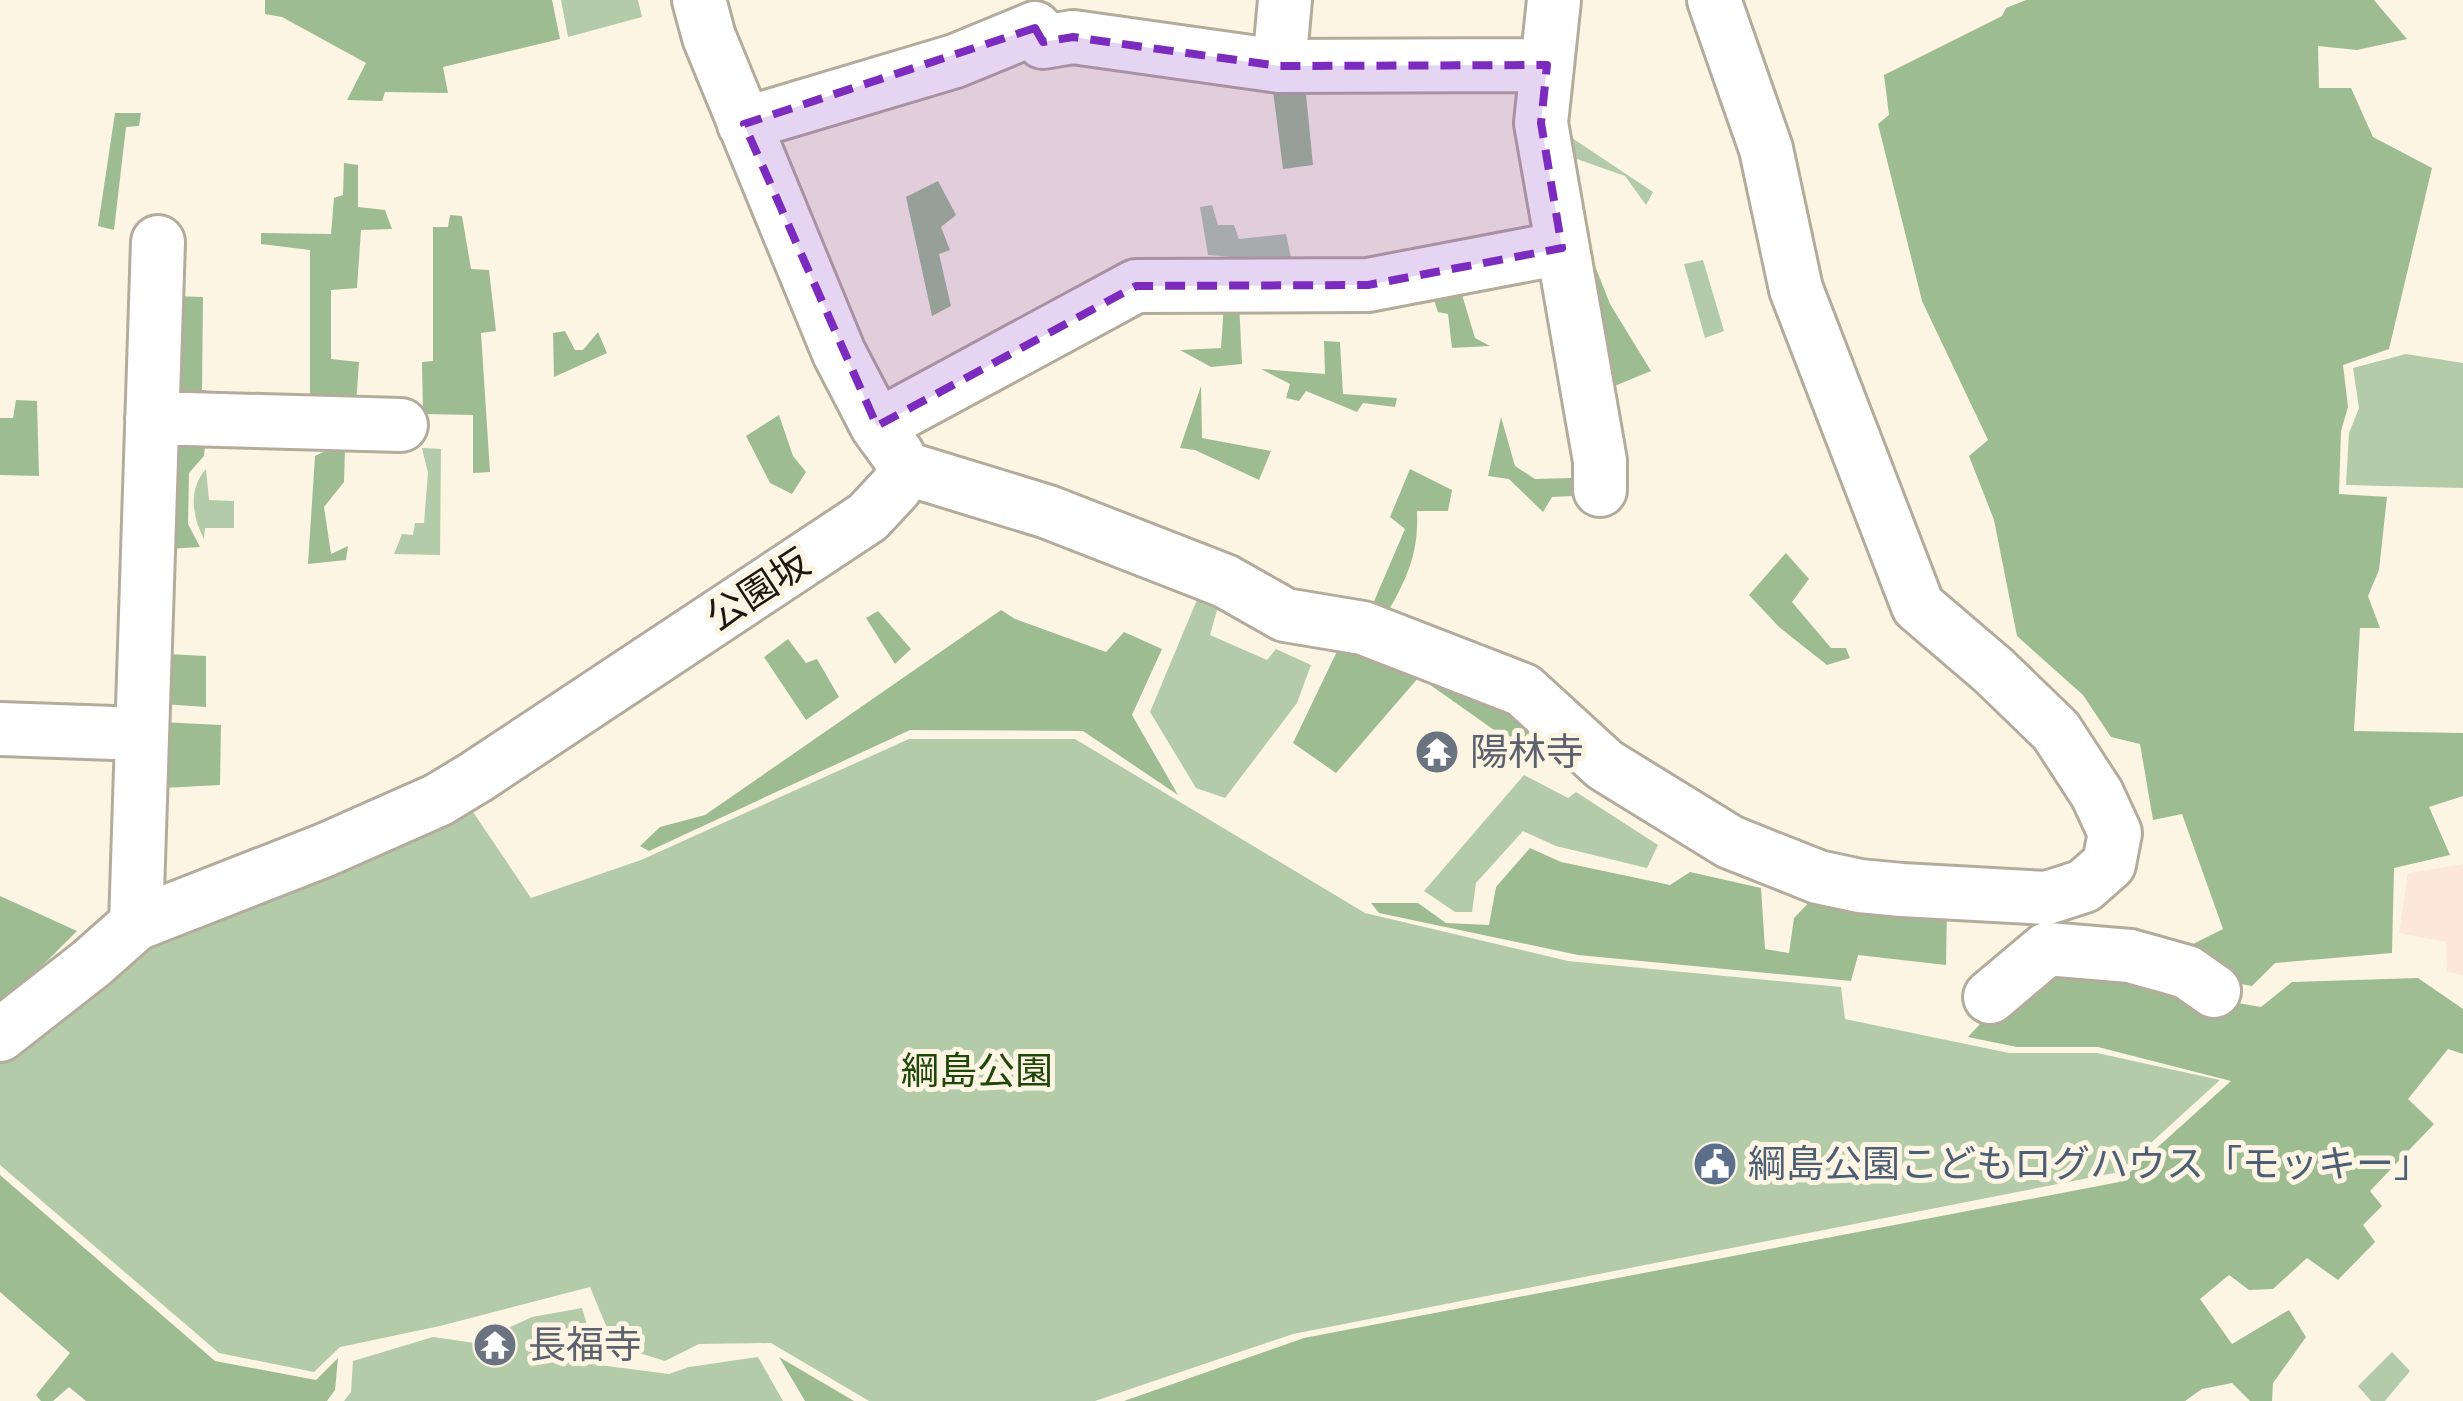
<svg xmlns="http://www.w3.org/2000/svg" width="2463" height="1401" viewBox="0 0 2463 1401" font-family="'Space Grotesk','Noto Sans JP',sans-serif">
  <style>
    .industrial { fill: #fde6da }
    .green { fill: #b3cba9 }
    .forest { fill: #9ebc91 }
    .lines { fill: none; stroke-linecap: round; stroke-linejoin: round }
    .minor-casing { stroke: #b3ac9c; stroke-width: 58 }
    .minor { stroke: #fff; stroke-width: 52 }
    .marked { fill: #7b2cbf; fill-opacity: 0.2; stroke: #7b2cbf; stroke-width: 8; stroke-dasharray: 20 12; stroke-linejoin: round }
    .labels { text-anchor: middle; dominant-baseline: central; stroke-width: 10; stroke-linejoin: round; paint-order: stroke }
    .street-label { font-size: 38px; fill: #1a1811; stroke: #fcf5e3 }
    .worship-label { font-size: 38px; fill: #5b616d; stroke: #fcf5e3; text-anchor: start }
    .park-label { font-size: 38px; fill: #204609; stroke: #fcf5e3 }
    .service-label { font-size: 38px; fill: #4e5e75; stroke: #fcf5e3; text-anchor: start }
  </style>
  <rect width="100%" height="100%" fill="#fcf5e3"/>
  <!-- industrial -->
  <path class="industrial" d="M 2463,864 L 2463,975 L 2447,972 L 2446,942 L 2399,933 L 2408,873 Z"/>
  <!-- green -->
  <path class="green" d="M 561,0 L 638,0 L 642,17 L 568,37 Z
    M 1560,130 L 1653,192 L 1646,205 L 1625,176 L 1560,153 Z
    M 1212,205 L 1218,225 L 1234,225 L 1239,239 L 1286,234 L 1292,262 L 1208,255 L 1200,207 Z
    M 1703,260 L 1724,331 L 1705,338 L 1684,264 Z
    M 2406,354 L 2463,363 L 2463,488 L 2346,485 L 2349,433 L 2359,408 L 2353,368 Z
    M 422,448 L 441,449 L 440,555 L 394,554 L 402,534 L 413,535 L 415,523 L 424,523 L 428,473 Z
    M 206,469 L 209,500 L 234,501 L 234,528 L 205,528 L 204,539 C 192,516 188,489 206,469 Z
    M 1199,595 L 1219,603 L 1210,635 L 1267,660 L 1276,649 L 1311,665 L 1297,703 L 1225,798 L 1196,788 L 1150,712 Z
    M 909,739 L 1075,739 L 1365,913 L 1568,961 L 1841,987 L 1845,1019 L 2009,1053 L 2097,1053 L 2220,1080 L 2119,1172 L 1293,1334 L 1095,1401 L 869,1401 L 771,1343 L 699,1344 L 665,1361 L 614,1345 L 590,1287 L 440,1326 L 340,1347 L 314,1372 L 219,1353 L 0,1165 L 0,1053 L 151,943 L 330,875 L 473,812 L 531,898 L 641,860 Z
    M 1524,775 L 1568,798 L 1576,792 L 1658,845 L 1647,868 L 1556,846 L 1523,831 L 1476,883 L 1472,912 L 1455,912 L 1424,891 Z
    M 582,1308 L 599,1365 L 669,1374 L 689,1367 L 758,1357 L 783,1401 L 344,1401 L 351,1392 L 353,1361 L 433,1337 L 475,1343 L 532,1317 Z
    M 2392,1352 L 2410,1371 L 2385,1401 L 2371,1401 L 2358,1386 Z"/>
  <!-- forest -->
  <path class="forest" d="M 265,0 L 552,0 L 560,39 L 443,67 L 448,93 L 385,92 L 382,101 L 347,100 L 366,63 L 282,17 L 265,14 Z
    M 2026,0 L 2374,0 L 2407,39 L 2357,50 L 2318,46 L 2319,88 L 2351,88 L 2373,137 L 2432,168 L 2389,349 L 2343,365 L 2348,407 L 2341,431 L 2339,494 L 2387,497 L 2379,570 L 2368,596 L 2380,628 L 2360,628 L 2354,731 L 2463,733 L 2463,796 L 2429,807 L 2450,855 L 2394,868 L 2392,953 L 2275,963 L 2252,986 L 2219,980 L 2175,953 L 2223,929 L 2182,814 L 2153,820 L 2140,744 L 2111,737 L 2083,695 L 2017,636 L 1994,520 L 1969,456 L 1988,440 L 1922,301 L 1878,124 L 1889,115 L 1884,75 L 2002,16 L 2006,8 Z
    M 1272,83 L 1365,86 L 1306,94 L 1313,165 L 1283,169 Z
    M 115,113 L 141,113 L 139,126 L 126,127 L 114,230 L 98,226 Z
    M 344,163 L 358,165 L 358,207 L 385,210 L 392,229 L 361,230 L 357,288 L 331,290 L 331,359 L 359,362 L 356,404 L 310,405 L 310,250 L 261,244 L 261,233 L 331,234 L 334,198 L 343,195 Z
    M 938,181 L 956,215 L 941,227 L 950,250 L 939,254 L 951,306 L 932,316 L 906,197 Z
    M 1569,200 L 1610,304 L 1651,371 L 1612,387 Z
    M 450,215 L 462,216 L 471,269 L 489,270 L 496,331 L 481,333 L 490,472 L 473,473 L 473,415 L 423,414 L 422,362 L 433,361 L 433,227 L 448,227 Z
    M 1460,288 L 1475,338 L 1490,346 L 1452,348 L 1448,314 L 1438,312 L 1432,294 Z
    M 174,296 L 203,297 L 202,390 L 243,396 L 170,404 Z
    M 1239,302 L 1242,364 L 1211,367 L 1180,350 L 1221,348 L 1224,304 Z
    M 565,331 L 575,350 L 583,350 L 598,332 L 607,353 L 554,377 L 553,333 Z
    M 1324,341 L 1340,342 L 1343,394 L 1397,398 L 1395,407 L 1363,403 L 1357,412 L 1306,391 L 1299,401 L 1286,398 L 1290,384 L 1261,369 L 1325,374 Z
    M 1201,386 L 1202,438 L 1271,451 L 1259,480 L 1195,450 L 1180,448 Z
    M 16,400 L 37,401 L 39,476 L 0,475 L 0,418 L 13,418 Z
    M 779,415 L 793,456 L 806,472 L 792,494 L 770,483 L 746,436 Z
    M 1501,417 L 1515,466 L 1535,479 L 1571,478 L 1573,496 L 1552,497 L 1543,512 L 1509,479 L 1488,476 Z
    M 206,437 L 204,456 L 189,473 L 188,524 L 200,547 L 168,549 L 167,445 Z
    M 330,449 L 345,449 L 344,482 L 324,507 L 331,554 L 348,546 L 346,560 L 308,564 L 315,456 Z
    M 1410,469 L 1452,490 L 1448,511 L 1417,511 C 1419,555 1406,580 1385,617 L 1369,613 L 1405,529 L 1390,517 Z
    M 1786,553 L 1809,579 L 1792,602 L 1831,648 L 1846,648 L 1850,658 L 1827,665 L 1779,627 L 1749,595 Z
    M 1001,610 L 1015,619 L 1106,652 L 1124,632 L 1162,649 L 1132,715 L 1178,795 L 1083,731 L 910,730 L 649,851 L 640,846 L 660,827 L 705,815 Z
    M 878,611 L 911,649 L 895,664 L 866,618 Z
    M 788,639 L 806,663 L 817,659 L 839,697 L 806,720 L 764,657 Z
    M 1342,641 L 1540,721 L 1521,741 L 1504,737 L 1419,677 L 1336,773 L 1293,743 Z
    M 167,654 L 206,656 L 206,707 L 163,704 Z
    M 161,722 L 221,725 L 220,785 L 163,788 Z
    M 1530,848 L 1561,862 L 1670,885 L 1690,872 L 1761,888 L 1765,949 L 1789,953 L 1794,918 L 1820,891 L 1947,907 L 1946,965 L 1858,955 L 1851,981 L 1578,955 L 1379,913 L 1371,903 L 1418,903 L 1446,923 L 1489,925 L 1496,887 Z
    M 0,896 L 77,931 L 24,984 L 0,1019 Z
    M 2064,963 L 2215,999 L 2261,1007 L 2292,982 L 2418,978 L 2463,1009 L 2463,1054 L 2448,1049 L 2408,1099 L 2434,1124 L 2370,1191 L 2382,1206 L 2363,1225 L 2375,1242 L 2338,1280 L 2307,1258 L 2273,1289 L 2249,1290 L 2229,1275 L 2200,1299 L 2232,1344 L 2289,1310 L 2306,1337 L 2273,1383 L 2272,1401 L 2250,1401 L 2232,1383 L 2202,1389 L 2185,1401 L 1124,1401 L 1304,1338 L 2119,1182 L 2231,1081 L 2098,1047 L 2017,1047 L 1968,1037 L 2005,997 Z
    M 0,1175 L 215,1361 L 316,1380 L 338,1358 L 335,1390 L 327,1401 L 86,1401 L 69,1387 L 53,1401 L 41,1401 L 36,1395 L 70,1353 L 0,1292 Z
    M 779,1357 L 854,1401 L 805,1401 Z"/>
  <g class="lines">
    <defs>
      <path id="minor" d="M 699,0 L 709,37 L 839,353 L 877,426 L 898,455
        M 1554,0 L 1541,123 L 1600,461 L 1600,490
        M 1279,66 L 1285,0
        M 744,124 L 955,61 L 1035,28 L 1043,42 L 1073,37 L 1279,66 L 1547,65
        M 152,418 L 401,425
        M 877,426 L 1136,286 L 1368,285 L 1562,248
        M 908,469 L 1048,512 L 1225,581 L 1285,615 L 1363,628 L 1523,690 L 1605,765 L 1730,842 L 1818,877 L 1860,886 L 1902,890 L 2047,898 L 2084,886 L 2109,864 L 2115,833 L 2097,794 L 2056,731 L 1994,671 L 1918,606 L 1796,289 L 1766,149 L 1714,0
        M 0,729 L 142,734
        M 136,924 L 158,242
        M 1990,997 L 2047,949 L 2130,956 L 2187,972 L 2214,991
        M 0,1035 L 92,963 L 136,924 L 325,850 L 438,800 L 476,777 L 868,517 L 895,488 L 908,469"/>
    </defs>
    <!-- minor casing -->
    <use href="#minor" class="minor-casing"/>
    <!-- minor -->
    <use href="#minor" class="minor"/>
  </g>
  <!-- marked area -->
  <path class="marked" d="M 1035,28 L 1043,42 L 1073,37 L 1279,66 L 1547,65 L 1541,123 L 1562,248 L 1368,285 L 1136,286 L 877,426 L 744,124 Z"/>
  <!-- icons -->
  <defs>
    <symbol id="temple-disc" viewBox="-11 -11 22 22"><circle r="9.5" fill="#6b7280" stroke="#fcf5e3"/><path d="M0-6L5-2H3V0L6.5 2.5H4V6H1.5V3h-3V6H-4V2.5H-6.5L-3 0V-2H-5Z" fill="#fff"/></symbol>
    <symbol id="civic-disc" viewBox="-11 -11 22 22"><circle r="9.5" fill="#5c6f8a" stroke="#fcf5e3"/><path d="M-.6-6.5H3V-4.5H.6V-3L4-1V1h2V6H-6V1h2V-1L-.6-3ZM-1.2 2.5V6h2.4V2.5Z" fill="#fff"/></symbol>
  </defs>
  <g fill-rule="evenodd">
    <use href="#temple-disc" x="1412" y="727" width="50" height="50"/>
    <use href="#civic-disc" x="1690" y="1139" width="50" height="50"/>
    <use href="#temple-disc" x="470" y="1320" width="50" height="50"/>
  </g>
  <g class="labels">
    <!-- street labels -->
    <g class="street-label">
      <text transform="translate(758 590) rotate(-33)">公園坂</text>
    </g>
    <!-- worship labels -->
    <g class="worship-label">
      <text x="1470" y="752">陽林寺</text>
      <text x="528" y="1345">長福寺</text>
    </g>
    <!-- park labels -->
    <g class="park-label">
      <text x="977" y="1071">綱島公園</text>
    </g>
    <!-- service labels -->
    <g class="service-label">
      <text x="1748" y="1164">綱島公園こどもログハウス「モッキー」</text>
    </g>
  </g>
</svg>
